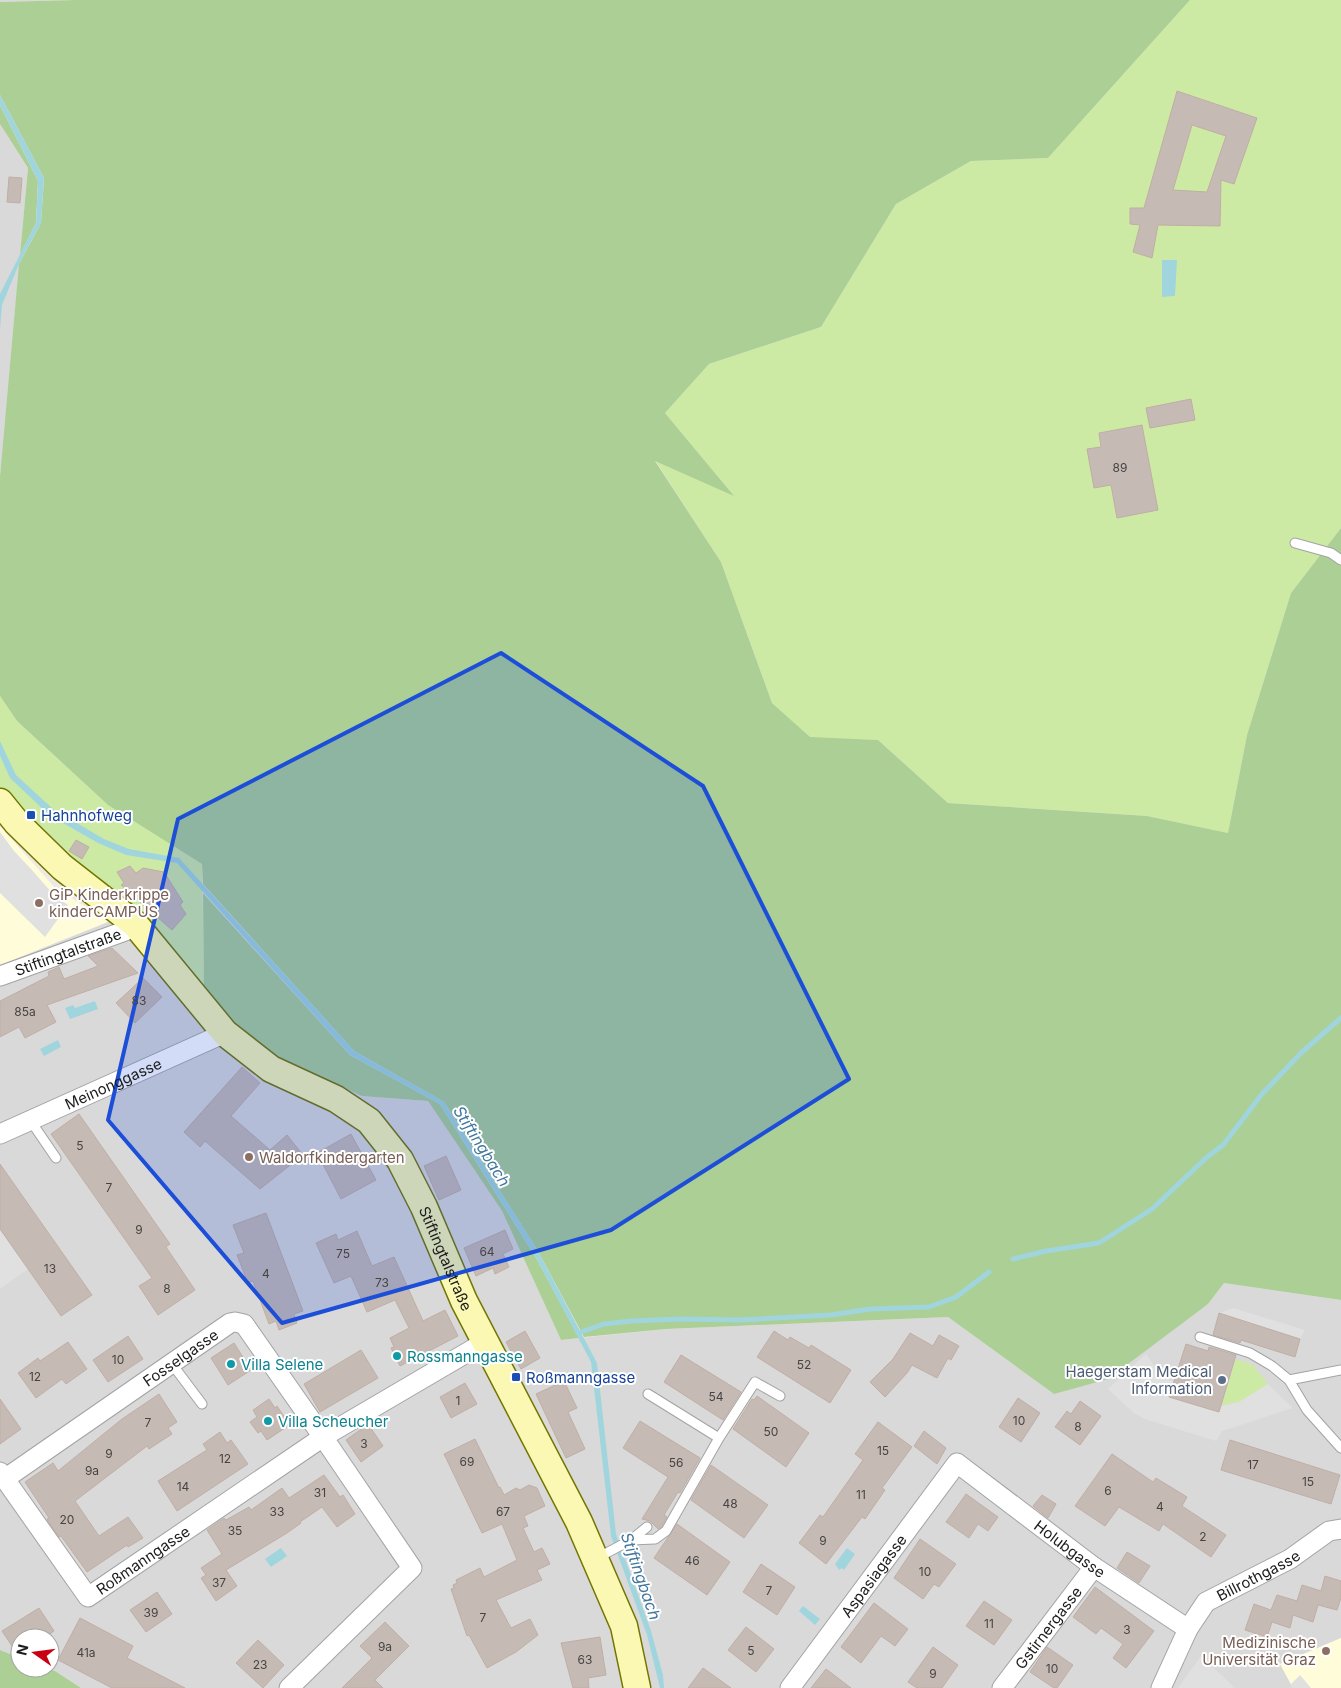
<svg xmlns="http://www.w3.org/2000/svg" width="1341" height="1688" viewBox="0 0 1341 1688" font-family="Inter,sans-serif">
  <style>
    .residential { fill: #dad9d9 }
    .education { fill: #fffcd9 }
    .grass { fill: #cdeaa5 }
    .forest { fill: #abcf95 }
    .parking { fill: #e0e0e0 }
    .water { fill: #a0d5dd }
    .lines { fill: none; stroke-linecap: round; stroke-linejoin: round }
    .stream { stroke: #a0d5dd; stroke-width: 5 }
    .building { fill: #c6bab5; stroke: #c0aea4; fill-rule: evenodd }
    .lane-casing { stroke: #a3a3a3; stroke-width: 11 }
    .street-casing { stroke: #a3a3a3; stroke-width: 21 }
    .secondary-casing { stroke: #737502; stroke-width: 29 }
    .lane { stroke: #fff; stroke-width: 9 }
    .street { stroke: #fff; stroke-width: 19 }
    .secondary { stroke: #fbf8b3; stroke-width: 26 }
    .marked { fill: #1d4ed8; fill-opacity: 0.2; stroke: #1d4ed8; stroke-width: 4; stroke-linejoin: round }
    .transit-dot { fill: #1a4fb4; stroke: #fff; stroke-width: 2 }
    .education-dot { fill: #8d6e63; stroke: #fff; stroke-width: 2 }
    .culture-dot { fill: #0f9aa8; stroke: #fff; stroke-width: 2 }
    .service-dot { fill: #5c6f8a; stroke: #fff; stroke-width: 2 }
    .labels { text-anchor: middle; dominant-baseline: central; stroke-width: 4; stroke-linejoin: round; paint-order: stroke }
    .number-label { font-size: 12px; fill: #464442 }
    .transit-label { font-size: 15px; fill: #164399; stroke: #fff; text-anchor: start }
    .education-label { font-size: 15px; fill: #785e54; stroke: #fff; text-anchor: start }
    .street-label { font-size: 15px; fill: #1c1c1c; stroke: #fff }
    .culture-label { font-size: 15px; fill: #0d838f; stroke: #fff; text-anchor: start }
    .service-label { font-size: 15px; fill: #4e5e75; stroke: #fff; text-anchor: end }
    .water-label { font-size: 16px; font-style: italic; fill: #42789e; stroke: #fff }
  </style>
  <rect width="100%" height="100%" fill="#eee9e1"/>
  <!-- residential -->
  <path class="residential" d="M 0,0 L 76,0 L 0,2 Z
    M 0,124 L 28,168 L 0,476 Z
    M 139,910 L 170,949 L 362,1096 L 428,1101 L 502,1211 L 561,1340 L 666,1329 L 948,1317 L 1054,1394 L 1208,1304 L 1224,1283 L 1341,1300 L 1341,1638 L 1280,1664 L 1293,1688 L 81,1688 L 55,1671 L 46,1668 L 50,1668 L 50,1638 L 20,1638 L 20,1658 L 0,1650 L 0,965 Z"/>
  <!-- education -->
  <path class="education" d="M 0,826 L 56,889 L 110,921 L 0,965 Z
    M 1341,1638 L 1341,1688 L 1293,1688 L 1280,1664 Z"/>
  <!-- grass -->
  <path class="grass" d="M 1190,0 L 1341,0 L 1341,528 L 1291,593 L 1247,735 L 1228,833 L 1147,816 L 948,803 L 878,740 L 810,738 L 772,703 L 721,562 L 655,460 L 733,495 L 665,413 L 709,364 L 821,327 L 896,204 L 971,161 L 1048,158 Z
    M 0,696 L 17,721 L 108,805 L 202,864 L 204,996 L 139,910 L 122,916 L 0,802 Z
    M 1235,1359 L 1252,1364 L 1268,1384 L 1239,1402 L 1221,1406 Z"/>
  <!-- forest -->
  <path class="forest" d="M 76,0 L 1190,0 L 1048,158 L 971,161 L 896,204 L 821,327 L 709,364 L 665,413 L 734,496 L 655,461 L 721,562 L 772,703 L 810,737 L 878,740 L 948,803 L 1147,816 L 1228,833 L 1247,735 L 1291,593 L 1341,528 L 1341,1300 L 1224,1283 L 1208,1304 L 1108,1379 L 1054,1394 L 948,1317 L 666,1329 L 584,1337 L 539,1253 L 444,1102 L 354,1051 L 203,884 L 202,864 L 108,805 L 17,721 L 0,696 L 0,476 L 19,264 L 41,223 L 44,178 L 0,95 L 0,2 Z
    M 0,105 L 38,181 L 36,223 L 20,255 L 28,168 L 0,124 Z
    M 203,893 L 350,1055 L 440,1104 L 535,1256 L 579,1338 L 561,1340 L 502,1211 L 428,1101 L 362,1096 L 255,1047 L 204,996 Z
    M 0,1650 L 20,1658 L 20,1668 L 46,1668 L 55,1671 L 81,1688 L 0,1688 Z"/>
  <!-- parking -->
  <path class="parking" d="M 0,832 L 14,851 L 31,869 L 53,894 L 68,905 L 45,937 L 0,893 Z
    M 0,1229 L 28,1269 L 0,1289 Z
    M 1233,1308 L 1305,1330 L 1300,1339 L 1295,1357 L 1214,1331 L 1219,1313 Z
    M 1146,1354 L 1161,1376 L 1174,1382 L 1170,1397 L 1219,1412 L 1221,1406 L 1239,1402 L 1268,1384 L 1293,1408 L 1222,1431 L 1216,1441 L 1145,1419 L 1134,1413 L 1108,1389 Z
    M 1201,1656 L 1234,1687 L 1233,1688 L 1178,1688 Z
    M 1300,1675 L 1311,1688 L 1293,1688 L 1290,1685 Z"/>
  <!-- water -->
  <path class="water" d="M 0,95 L 44,178 L 41,223 L 19,264 L 2,305 L 0,329 L 0,294 L 36,223 L 38,181 L 0,105 Z
    M 1162,260 L 1177,260 L 1175,296 L 1162,297 Z
    M 0,741 L 16,775 L 53,809 L 104,839 L 129,849 L 179,858 L 354,1051 L 444,1102 L 539,1253 L 597,1363 L 616,1534 L 651,1631 L 663,1675 L 664,1688 L 660,1688 L 647,1635 L 611,1536 L 591,1362 L 535,1256 L 440,1104 L 350,1055 L 177,863 L 126,855 L 98,843 L 49,815 L 10,778 L 0,756 Z
    M 95,1001 L 98,1009 L 70,1019 L 65,1008 L 73,1005 L 75,1008 Z
    M 58,1040 L 61,1047 L 44,1056 L 40,1049 Z
    M 281,1548 L 287,1556 L 271,1567 L 265,1559 Z
    M 847,1548 L 855,1554 L 844,1570 L 842,1568 L 839,1570 L 835,1564 Z
    M 803,1606 L 820,1619 L 815,1625 L 799,1611 Z"/>
  <g class="lines">
    <!-- stream -->
    <path class="stream" d="M 1013,1259 L 1046,1251 L 1099,1243 L 1152,1209 L 1206,1158 L 1223,1145 L 1262,1094 L 1302,1052 L 1341,1018
      M 578,1333 L 604,1324 L 632,1321 L 679,1319 L 740,1320 L 831,1315 L 870,1309 L 929,1307 L 956,1297 L 989,1272"/>
  </g>
  <!-- building -->
  <path class="building" d="M 1177,91 L 1257,118 L 1234,184 L 1221,180 L 1220,226 L 1158,225 L 1152,258 L 1133,252 L 1140,225 L 1130,224 L 1130,208 L 1144,208 ZM 1192,125 L 1226,136 L 1207,192 L 1173,190 Z
    M 9,177 L 22,178 L 20,203 L 7,202 Z
    M 1191,399 L 1195,420 L 1150,428 L 1146,408 Z
    M 1142,425 L 1158,510 L 1117,518 L 1111,485 L 1094,488 L 1087,449 L 1101,447 L 1099,433 Z
    M 76,840 L 89,847 L 82,859 L 69,851 Z
    M 130,866 L 136,873 L 143,868 L 164,872 L 183,902 L 180,905 L 186,914 L 172,930 L 121,885 L 124,883 L 117,872 Z
    M 112,948 L 138,973 L 47,1005 L 56,1022 L 25,1038 L 19,1027 L 0,1037 L 0,1001 L 49,976 L 48,972 L 59,967 L 64,979 L 98,966 L 88,956 Z
    M 143,978 L 162,997 L 135,1023 L 116,1003 Z
    M 242,1067 L 260,1083 L 231,1116 L 270,1150 L 287,1135 L 303,1155 L 260,1189 L 205,1141 L 200,1147 L 184,1132 Z
    M 79,1114 L 170,1244 L 166,1247 L 195,1290 L 158,1315 L 139,1286 L 152,1278 L 51,1134 Z
    M 351,1134 L 376,1180 L 341,1199 L 317,1153 Z
    M 446,1156 L 461,1190 L 439,1200 L 424,1166 Z
    M 0,1164 L 92,1295 L 61,1316 L 0,1229 Z
    M 266,1213 L 303,1311 L 294,1314 L 297,1323 L 279,1330 L 276,1321 L 269,1324 L 253,1281 L 248,1283 L 237,1255 L 244,1253 L 233,1225 Z
    M 505,1230 L 513,1249 L 503,1254 L 509,1267 L 495,1274 L 493,1268 L 476,1276 L 464,1248 Z
    M 357,1231 L 372,1266 L 394,1257 L 423,1321 L 445,1310 L 458,1336 L 400,1366 L 391,1348 L 394,1347 L 390,1338 L 409,1328 L 395,1300 L 367,1312 L 351,1276 L 334,1283 L 316,1243 L 336,1234 L 338,1240 Z
    M 1219,1313 L 1300,1339 L 1295,1357 L 1241,1340 L 1240,1343 L 1213,1335 Z
    M 525,1331 L 540,1358 L 521,1369 L 506,1342 Z
    M 774,1331 L 788,1340 L 790,1337 L 809,1348 L 811,1345 L 851,1370 L 830,1403 L 757,1357 Z
    M 910,1333 L 933,1346 L 939,1335 L 959,1346 L 951,1360 L 948,1358 L 937,1378 L 912,1365 L 907,1373 L 885,1397 L 870,1382 L 893,1359 Z
    M 128,1336 L 143,1359 L 108,1382 L 93,1360 Z
    M 68,1342 L 87,1369 L 66,1384 L 62,1379 L 36,1398 L 18,1373 L 38,1358 L 40,1361 Z
    M 234,1343 L 251,1370 L 228,1385 L 211,1358 Z
    M 1186,1344 L 1208,1351 L 1209,1347 L 1236,1355 L 1219,1412 L 1169,1397 Z
    M 361,1350 L 378,1378 L 320,1412 L 304,1384 Z
    M 681,1355 L 741,1392 L 723,1420 L 664,1382 Z
    M 564,1381 L 577,1408 L 568,1412 L 585,1449 L 566,1458 L 536,1394 Z
    M 465,1383 L 477,1404 L 451,1418 L 440,1397 Z
    M 159,1394 L 177,1422 L 168,1428 L 172,1434 L 149,1449 L 147,1446 L 75,1501 L 99,1536 L 128,1517 L 143,1538 L 128,1547 L 127,1545 L 87,1572 L 61,1536 L 59,1537 L 48,1521 L 47,1519 L 49,1518 L 25,1482 L 53,1463 L 58,1471 L 122,1419 Z
    M 757,1396 L 809,1433 L 786,1467 L 733,1429 L 752,1399 L 754,1400 Z
    M 1018,1398 L 1040,1413 L 1021,1442 L 999,1427 Z
    M 0,1399 L 21,1429 L 0,1444 Z
    M 269,1399 L 275,1408 L 277,1406 L 285,1418 L 283,1419 L 288,1426 L 267,1440 L 261,1431 L 258,1433 L 250,1422 L 257,1417 L 253,1410 Z
    M 1080,1401 L 1101,1416 L 1080,1445 L 1055,1427 L 1067,1411 L 1071,1414 Z
    M 640,1421 L 700,1458 L 680,1493 L 678,1492 L 664,1515 L 667,1517 L 661,1527 L 658,1529 L 650,1521 L 642,1519 L 668,1477 L 623,1448 Z
    M 878,1422 L 912,1447 L 882,1488 L 885,1490 L 865,1519 L 862,1517 L 826,1564 L 799,1543 L 820,1515 L 823,1517 L 863,1460 L 855,1454 Z
    M 368,1424 L 383,1446 L 361,1462 L 346,1440 Z
    M 924,1431 L 946,1448 L 937,1464 L 914,1446 Z
    M 220,1432 L 227,1443 L 231,1440 L 248,1464 L 177,1511 L 158,1481 L 202,1453 L 207,1450 L 203,1444 Z
    M 475,1439 L 499,1488 L 500,1487 L 504,1495 L 516,1488 L 520,1490 L 529,1485 L 537,1488 L 545,1506 L 524,1516 L 528,1526 L 523,1528 L 534,1552 L 542,1548 L 550,1564 L 537,1570 L 542,1580 L 496,1600 L 511,1628 L 530,1619 L 538,1635 L 516,1652 L 487,1668 L 469,1635 L 467,1636 L 451,1589 L 454,1588 L 453,1585 L 457,1583 L 456,1580 L 480,1568 L 484,1577 L 517,1560 L 502,1524 L 482,1533 L 444,1454 Z
    M 1230,1440 L 1340,1475 L 1331,1504 L 1221,1470 Z
    M 1112,1454 L 1153,1482 L 1156,1478 L 1187,1497 L 1182,1506 L 1226,1535 L 1211,1557 L 1163,1524 L 1159,1531 L 1119,1507 L 1105,1526 L 1075,1506 Z
    M 711,1465 L 768,1505 L 744,1538 L 691,1500 Z
    M 324,1475 L 340,1497 L 343,1495 L 355,1514 L 337,1527 L 322,1507 L 300,1522 L 301,1523 L 287,1533 L 226,1570 L 237,1586 L 216,1601 L 201,1578 L 206,1575 L 201,1568 L 222,1554 L 207,1530 L 224,1518 L 226,1520 L 249,1507 L 251,1510 L 282,1488 L 289,1498 Z
    M 966,1494 L 998,1517 L 988,1531 L 978,1524 L 969,1538 L 946,1522 Z
    M 1042,1495 L 1056,1504 L 1048,1518 L 1033,1506 Z
    M 677,1524 L 730,1562 L 707,1595 L 654,1558 Z
    M 920,1539 L 956,1564 L 939,1587 L 934,1584 L 923,1599 L 894,1578 Z
    M 1127,1552 L 1150,1566 L 1139,1583 L 1117,1568 Z
    M 761,1564 L 795,1587 L 777,1615 L 743,1592 Z
    M 1325,1576 L 1341,1581 L 1341,1598 L 1337,1610 L 1318,1605 L 1313,1622 L 1293,1615 L 1290,1628 L 1272,1622 L 1267,1637 L 1245,1630 L 1254,1604 L 1271,1610 L 1277,1595 L 1297,1601 L 1302,1585 L 1321,1591 Z
    M 1095,1587 L 1154,1631 L 1126,1668 L 1113,1658 L 1123,1644 L 1101,1628 L 1096,1634 L 1073,1617 Z
    M 157,1592 L 172,1614 L 146,1632 L 130,1610 Z
    M 984,1601 L 1012,1620 L 994,1645 L 966,1626 Z
    M 874,1603 L 908,1629 L 895,1646 L 881,1636 L 861,1663 L 841,1647 Z
    M 39,1608 L 54,1631 L 44,1638 L 20,1638 L 20,1658 L 2,1631 Z
    M 80,1618 L 133,1646 L 127,1658 L 185,1688 L 112,1688 L 58,1660 Z
    M 385,1622 L 409,1646 L 375,1680 L 383,1688 L 342,1688 L 372,1658 L 360,1646 Z
    M 746,1627 L 774,1649 L 756,1672 L 728,1650 Z
    M 600,1637 L 606,1675 L 588,1678 L 589,1688 L 573,1688 L 561,1643 Z
    M 258,1640 L 284,1665 L 263,1688 L 236,1663 Z
    M 933,1647 L 958,1665 L 942,1688 L 917,1688 L 908,1682 Z
    M 1047,1647 L 1073,1665 L 1057,1688 L 1054,1688 L 1030,1672 Z
    M 703,1668 L 731,1688 L 688,1688 Z
    M 826,1669 L 851,1688 L 811,1688 Z"/>
  <g class="lines">
    <defs>
      <path id="lane" d="M 1295,543 L 1331,553 L 1341,560
        M 30,1120 L 56,1158
        M 1200,1337 L 1250,1353 L 1272,1366 L 1289,1380
        M 172,1364 L 202,1404
        M 1341,1370 L 1289,1380 L 1307,1410 L 1341,1448
        M 648,1394 L 719,1438
        M 631,1540 L 655,1539 L 666,1531 L 719,1438 L 755,1382 L 780,1396
        M 597,1558 L 631,1540 L 647,1527"/>
      <g id="street">
        <path id="s1" d="M 0,976 L 125,931 L 135,924"/>
        <path id="s2" d="M 0,1134 L 225,1033"/>
        <path id="s3" d="M 0,1472 L 88,1597 L 323,1437 L 485,1342"/>
        <path id="s4" d="M 6,1478 L 230,1323 L 235,1322 L 244,1324 L 323,1437 L 412,1568 L 289,1688"/>
        <path id="s5" d="M 790,1688 L 957,1463 L 1094,1567 L 1188,1629"/>
        <path id="s6" d="M 1002,1688 L 1094,1567"/>
        <path id="s7" d="M 1161,1688 L 1188,1629 L 1206,1602 L 1290,1559 L 1329,1531 L 1341,1529"/>
      </g>
      <g id="secondary">
        <path id="s8" d="M 0,802 L 17,823 L 62,867 L 135,924 L 225,1033 L 271,1069 L 336,1099 L 369,1121 L 400,1160 L 424,1207 L 464,1301 L 579,1522 L 624,1626 L 637,1688"/>
      </g>
    </defs>
    <!-- lane casing -->
    <use href="#lane" class="lane-casing"/>
    <!-- street casing -->
    <use href="#street" class="street-casing"/>
    <!-- secondary casing -->
    <use href="#secondary" class="secondary-casing"/>
    <!-- lane -->
    <use href="#lane" class="lane"/>
    <!-- street -->
    <use href="#street" class="street"/>
    <!-- secondary -->
    <use href="#secondary" class="secondary"/>
  </g>
  <!-- marked area -->
  <path class="marked" d="M 501,653 L 703,786 L 849,1079 L 611,1230 L 282,1323 L 108,1120 L 178,819 Z"/>
  <!-- markers -->
  <g class="transit-dot">
    <rect x="26" y="810" width="10" height="10" rx="2.5"/>
    <rect x="511" y="1372" width="10" height="10" rx="2.5"/>
  </g>
  <g class="education-dot">
    <circle cx="39" cy="903" r="5"/>
    <circle cx="249" cy="1157" r="5"/>
    <circle cx="1326" cy="1651" r="5"/>
  </g>
  <g class="culture-dot">
    <circle cx="397" cy="1356" r="5"/>
    <circle cx="231" cy="1364" r="5"/>
    <circle cx="268" cy="1421" r="5"/>
  </g>
  <circle class="service-dot" cx="1222" cy="1380" r="5"/>
  <g class="labels">
    <!-- number labels -->
    <g class="number-label">
      <text x="1120" y="467">89</text>
      <text x="139" y="1000">83</text>
      <text x="25" y="1011">85a</text>
      <text x="80" y="1145">5</text>
      <text x="109" y="1187">7</text>
      <text x="139" y="1229">9</text>
      <text x="487" y="1251">64</text>
      <text x="343" y="1253">75</text>
      <text x="50" y="1268">13</text>
      <text x="266" y="1273">4</text>
      <text x="382" y="1282">73</text>
      <text x="167" y="1288">8</text>
      <text x="118" y="1359">10</text>
      <text x="804" y="1364">52</text>
      <text x="35" y="1376">12</text>
      <text x="716" y="1396">54</text>
      <text x="458" y="1400">1</text>
      <text x="1019" y="1420">10</text>
      <text x="148" y="1422">7</text>
      <text x="1078" y="1426">8</text>
      <text x="771" y="1431">50</text>
      <text x="364" y="1443">3</text>
      <text x="883" y="1450">15</text>
      <text x="109" y="1453">9</text>
      <text x="225" y="1458">12</text>
      <text x="467" y="1461">69</text>
      <text x="676" y="1462">56</text>
      <text x="1253" y="1464">17</text>
      <text x="92" y="1470">9a</text>
      <text x="1308" y="1481">15</text>
      <text x="183" y="1486">14</text>
      <text x="1108" y="1490">6</text>
      <text x="320" y="1492">31</text>
      <text x="861" y="1494">11</text>
      <text x="730" y="1503">48</text>
      <text x="1160" y="1506">4</text>
      <text x="277" y="1511">33</text>
      <text x="503" y="1511">67</text>
      <text x="67" y="1519">20</text>
      <text x="235" y="1530">35</text>
      <text x="1203" y="1536">2</text>
      <text x="823" y="1540">9</text>
      <text x="692" y="1560">46</text>
      <text x="925" y="1571">10</text>
      <text x="219" y="1582">37</text>
      <text x="769" y="1590">7</text>
      <text x="151" y="1612">39</text>
      <text x="483" y="1617">7</text>
      <text x="989" y="1623">11</text>
      <text x="1127" y="1629">3</text>
      <text x="385" y="1646">9a</text>
      <text x="751" y="1650">5</text>
      <text x="86" y="1652">41a</text>
      <text x="585" y="1659">63</text>
      <text x="260" y="1664">23</text>
      <text x="1052" y="1668">10</text>
      <text x="933" y="1673">9</text>
    </g>
    <!-- transit labels -->
    <g class="transit-label">
      <text x="41" y="815">Hahnhofweg</text>
      <text x="526" y="1377">Roßmanngasse</text>
    </g>
    <!-- education labels -->
    <g class="education-label">
      <text x="49" y="894">GiP Kinderkrippe<tspan x="49" dy="17">kinderCAMPUS</tspan></text>
      <text x="259" y="1157">Waldorfkindergarten</text>
      <text x="1316" y="1642" text-anchor="end">Medizinische<tspan x="1316" dy="17">Universität Graz</tspan></text>
    </g>
    <!-- street labels -->
    <g class="street-label">
      <text stroke="none"><textPath href="#s1" startOffset="72">Stiftingtalstraße</textPath></text>
      <text stroke="none"><textPath href="#s2" startOffset="124">Meinonggasse</textPath></text>
      <text stroke="none"><textPath href="#s8" startOffset="652">Stiftingtalstraße</textPath></text>
      <text stroke="none"><textPath href="#s4" startOffset="212">Fosselgasse</textPath></text>
      <text stroke="none"><textPath href="#s5" startOffset="422">Holubgasse</textPath></text>
      <text stroke="none"><textPath href="#s3" startOffset="219">Roßmanngasse</textPath></text>
      <text stroke="none"><textPath href="#s7" startOffset="156">Billrothgasse</textPath></text>
      <text stroke="none"><textPath href="#s5" startOffset="140">Aspasiagasse</textPath></text>
      <text stroke="none"><textPath href="#s6" startOffset="76">Gstirnergasse</textPath></text>
    </g>
    <!-- culture labels -->
    <g class="culture-label">
      <text x="407" y="1356">Rossmanngasse</text>
      <text x="241" y="1364">Villa Selene</text>
      <text x="278" y="1421">Villa Scheucher</text>
    </g>
    <!-- service labels -->
    <g class="service-label">
      <text x="1212" y="1371">Haegerstam Medical<tspan x="1212" dy="17">Information</tspan></text>
    </g>
    <!-- water labels -->
    <g class="water-label">
      <text transform="translate(482 1146) rotate(58)">Stiftingbach</text>
      <text transform="translate(641 1576) rotate(71)">Stiftingbach</text>
    </g>
  </g>
  <!-- north arrow -->
  <g transform="translate(35 1653) rotate(284)"><circle r="24" fill="#ffffff" stroke="#a4a4a4"/>
  <path d="M0-4L9 19L0 12L-9 19Z" fill="#c80012"/>
  <text y="-8" font-size="14" font-weight="bold" text-anchor="middle" fill="#1c1c1c">N</text>
  </g>
</svg>
